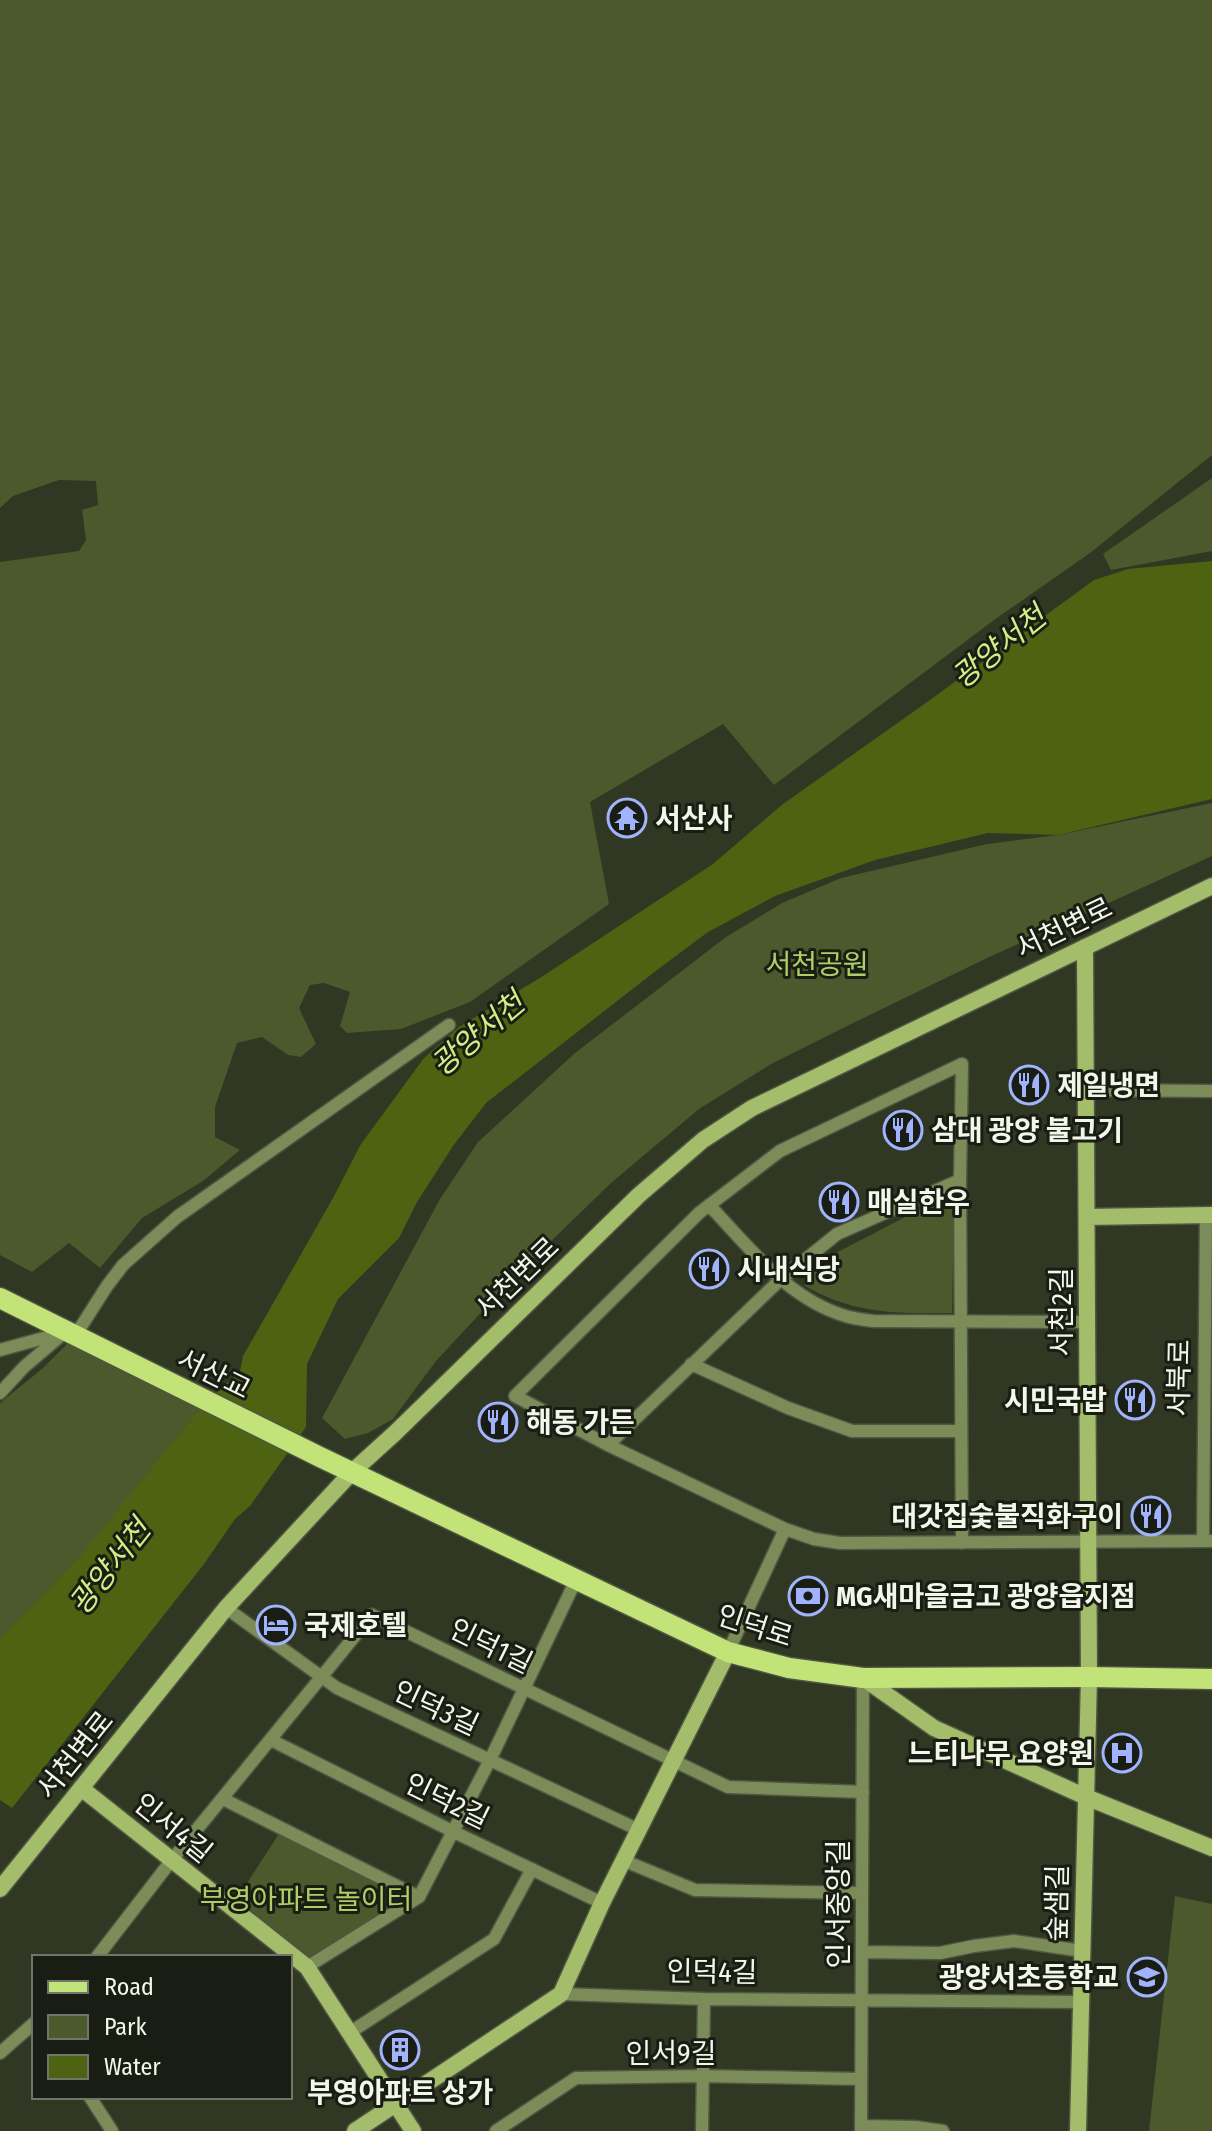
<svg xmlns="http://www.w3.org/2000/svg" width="1212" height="2131" viewBox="0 0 1212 2131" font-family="'Fira Sans Condensed','Noto Sans KR',sans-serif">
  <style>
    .green { fill: #4b592c }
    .water { fill: #4e6312 }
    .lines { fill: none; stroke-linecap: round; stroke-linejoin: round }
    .street-casing { stroke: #4f5643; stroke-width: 15 }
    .secondary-casing { stroke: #4f5643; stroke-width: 19 }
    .primary-casing { stroke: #4f5643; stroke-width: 23 }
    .street { stroke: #7b8c59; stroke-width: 12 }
    .secondary { stroke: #a3bd6a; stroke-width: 16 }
    .primary { stroke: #c2e377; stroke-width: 20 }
    .labels { text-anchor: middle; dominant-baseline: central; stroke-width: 6; stroke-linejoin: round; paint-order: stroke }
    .poi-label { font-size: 28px; font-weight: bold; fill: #f2f7ea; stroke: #1a1d14; text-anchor: start }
    .street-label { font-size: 28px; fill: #f2f7ea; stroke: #1a1d14 }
    .park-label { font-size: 28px; fill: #aece66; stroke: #1a1d14 }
    .water-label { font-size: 30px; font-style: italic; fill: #cff087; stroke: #1a1d14 }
  </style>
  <rect width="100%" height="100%" fill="#303723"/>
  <!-- green -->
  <path class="green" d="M 0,0 L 1212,0 L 1212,455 L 1090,553 L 994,620 L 774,785 L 723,724 L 590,802 L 609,904 L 470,1002 L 401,1029 L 347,1033 L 340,1026 L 350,992 L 324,983 L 310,985 L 299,1008 L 316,1044 L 301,1057 L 288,1055 L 262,1037 L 237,1043 L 215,1107 L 215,1137 L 240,1150 L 203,1181 L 142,1218 L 100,1268 L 69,1243 L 32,1272 L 0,1255 L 0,562 L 79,551 L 86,540 L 82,510 L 98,505 L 96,481 L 59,480 L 13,496 L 0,508 Z
    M 1212,478 L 1212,551 L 1111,570 L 1103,554 Z
    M 1212,803 L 1212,856 L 985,959 L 845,1027 L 771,1064 L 699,1109 L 611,1183 L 513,1278 L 436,1361 L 393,1419 L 368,1433 L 345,1439 L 322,1418 L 440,1199 L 478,1142 L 575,1053 L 726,937 L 782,903 L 841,878 L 987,844 L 1058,835 Z
    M 942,1198 L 949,1200 L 954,1209 L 952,1313 C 896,1313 856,1315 805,1286 L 804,1279 L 807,1270 L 830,1256 Z
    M 75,1336 L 202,1406 L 54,1595 L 0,1646 L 0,1403 L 43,1368 Z
    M 282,1829 L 419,1897 L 307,1967 L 231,1908 Z
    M 1175,1896 L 1212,1904 L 1212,2131 L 1149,2131 Z"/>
  <!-- water -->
  <path class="water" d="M 1212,561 L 1212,799 L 1058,835 L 988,833 L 875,860 L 775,896 L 708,932 L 657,970 L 486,1103 L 453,1146 L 417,1202 L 399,1238 L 338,1299 L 307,1364 L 306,1427 L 250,1506 L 235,1519 L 204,1564 L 12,1808 L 0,1800 L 0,1639 L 78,1559 L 202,1406 L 240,1371 L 243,1356 L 333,1198 L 361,1144 L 424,1058 L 459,1027 L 543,976 L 713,864 L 783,804 L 930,700 L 1094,580 L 1128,569 Z"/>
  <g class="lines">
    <defs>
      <path id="street" d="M 1086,1090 L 1212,1091
        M 709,1205 C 750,1248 789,1301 849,1317 C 857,1319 866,1320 874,1321 L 1087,1322
        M 75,1336 L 107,1286 L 123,1265 L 177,1217 L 449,1025
        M 0,1350 L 62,1333
        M 691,1364 L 788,1408 L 852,1431 L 960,1431
        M 0,1393 L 24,1367 L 65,1332
        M 608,1445 L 780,1280 L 837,1234 L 960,1180
        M 1203,1541 L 1206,1215
        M 962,1543 L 960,1180 L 962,1064 L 780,1151 L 699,1213 L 515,1396 L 608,1445 L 785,1529 L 814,1539 L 840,1543 L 1212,1541
        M 226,1608 L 337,1688 L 639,1830
        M 728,1652 L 785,1529
        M 271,1740 L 454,1832 L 602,1903
        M 223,1799 L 419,1897
        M 625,1861 L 695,1890 L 862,1893
        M 862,1952 L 940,1953 L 974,1946 L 1014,1941 L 1082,1951
        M 97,1957 L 171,1861 L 372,1615 L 728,1787 L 863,1792
        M 307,1967 L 419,1897 L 490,1760 L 576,1580
        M 561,1994 L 704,1999 L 1081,2002
        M 349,2033 L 494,1939 L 532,1869
        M 0,2053 L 34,2023
        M 90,2097 L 112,2131
        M 861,2126 L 915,2127 L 943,2131
        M 496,2131 L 576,2078 L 703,2076 L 861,2079
        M 702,2131 L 704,1999
        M 861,2131 L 863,1678"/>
      <path id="secondary" d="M 1087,1217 L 1212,1215
        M 863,1678 L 934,1728 L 1086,1797 L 1212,1848
        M 81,1788 L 307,1967 L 413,2131
        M 0,1889 L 226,1608 L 352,1472 L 395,1433 L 639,1195 L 703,1140 L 752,1108 L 1212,886
        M 355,2131 L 561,1994 L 602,1903 L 728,1652
        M 1078,2131 L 1089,1677 L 1085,947"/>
      <path id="primary" d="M 0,1298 L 320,1457 L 728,1652 L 789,1668 L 863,1678 L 1089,1677 L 1212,1679"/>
    </defs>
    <!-- street casing -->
    <use href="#street" class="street-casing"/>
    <!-- secondary casing -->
    <use href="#secondary" class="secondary-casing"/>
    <!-- primary casing -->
    <use href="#primary" class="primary-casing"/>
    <!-- street -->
    <use href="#street" class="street"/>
    <!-- secondary -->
    <use href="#secondary" class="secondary"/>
    <!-- primary -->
    <use href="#primary" class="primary"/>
  </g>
  <!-- icons -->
  <defs>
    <symbol id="temple-ring" viewBox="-11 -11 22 22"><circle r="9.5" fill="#1a1d14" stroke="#a1b3fd" stroke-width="1.5"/><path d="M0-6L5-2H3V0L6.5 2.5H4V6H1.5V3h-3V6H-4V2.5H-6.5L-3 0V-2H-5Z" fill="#a1b3fd"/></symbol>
    <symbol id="restaurant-ring" viewBox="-11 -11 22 22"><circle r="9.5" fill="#1a1d14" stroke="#a1b3fd" stroke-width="1.5"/><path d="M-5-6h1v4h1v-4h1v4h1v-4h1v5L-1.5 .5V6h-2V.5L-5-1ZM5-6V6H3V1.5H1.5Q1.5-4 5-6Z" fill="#a1b3fd"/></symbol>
    <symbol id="bank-ring" viewBox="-11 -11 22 22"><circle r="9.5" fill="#1a1d14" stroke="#a1b3fd" stroke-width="1.5"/><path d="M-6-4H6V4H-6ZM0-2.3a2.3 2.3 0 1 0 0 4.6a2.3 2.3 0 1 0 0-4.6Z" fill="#a1b3fd"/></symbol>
    <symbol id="hotel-ring" viewBox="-11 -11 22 22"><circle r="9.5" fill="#1a1d14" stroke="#a1b3fd" stroke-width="1.5"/><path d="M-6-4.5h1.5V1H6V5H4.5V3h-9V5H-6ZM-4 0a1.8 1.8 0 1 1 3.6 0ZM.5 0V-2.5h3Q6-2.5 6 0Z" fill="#a1b3fd"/></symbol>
    <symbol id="hospital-ring" viewBox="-11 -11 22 22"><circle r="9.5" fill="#1a1d14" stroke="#a1b3fd" stroke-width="1.5"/><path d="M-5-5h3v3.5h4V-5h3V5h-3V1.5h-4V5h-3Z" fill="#a1b3fd"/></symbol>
    <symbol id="school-ring" viewBox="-11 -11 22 22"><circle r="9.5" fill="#1a1d14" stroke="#a1b3fd" stroke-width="1.5"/><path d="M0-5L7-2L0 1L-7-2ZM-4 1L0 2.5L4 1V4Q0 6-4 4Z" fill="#a1b3fd"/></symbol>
    <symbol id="building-ring" viewBox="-11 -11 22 22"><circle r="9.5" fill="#1a1d14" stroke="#a1b3fd" stroke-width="1.5"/><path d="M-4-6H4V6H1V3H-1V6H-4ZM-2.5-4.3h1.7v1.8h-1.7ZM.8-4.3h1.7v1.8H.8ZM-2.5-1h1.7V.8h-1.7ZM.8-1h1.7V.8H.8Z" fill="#a1b3fd"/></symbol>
  </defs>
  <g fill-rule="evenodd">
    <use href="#temple-ring" x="605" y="796" width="44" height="44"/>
    <use href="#restaurant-ring" x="1007" y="1063" width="44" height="44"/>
    <use href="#restaurant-ring" x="881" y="1108" width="44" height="44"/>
    <use href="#restaurant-ring" x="817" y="1180" width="44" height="44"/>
    <use href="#restaurant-ring" x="687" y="1247" width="44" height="44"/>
    <use href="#restaurant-ring" x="1113" y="1378" width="44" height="44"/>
    <use href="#restaurant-ring" x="476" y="1400" width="44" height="44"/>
    <use href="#restaurant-ring" x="1129" y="1494" width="44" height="44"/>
    <use href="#bank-ring" x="786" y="1574" width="44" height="44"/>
    <use href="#hotel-ring" x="254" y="1603" width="44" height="44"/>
    <use href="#hospital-ring" x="1100" y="1731" width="44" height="44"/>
    <use href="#school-ring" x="1125" y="1955" width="44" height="44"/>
    <use href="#building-ring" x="378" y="2028" width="44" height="44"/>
  </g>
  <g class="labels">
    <!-- poi labels -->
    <g class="poi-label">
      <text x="655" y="818">서산사</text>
      <text x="1057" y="1085">제일냉면</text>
      <text x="931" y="1130">삼대 광양 불고기</text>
      <text x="867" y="1202">매실한우</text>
      <text x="737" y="1269">시내식당</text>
      <text x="1107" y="1400" text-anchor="end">시민국밥</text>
      <text x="526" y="1422">해동 가든</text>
      <text x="1123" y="1516" text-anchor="end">대갓집숯불직화구이</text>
      <text x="836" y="1596">MG새마을금고 광양읍지점</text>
      <text x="304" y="1625">국제호텔</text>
      <text x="1094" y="1753" text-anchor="end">느티나무 요양원</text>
      <text x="1119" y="1977" text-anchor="end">광양서초등학교</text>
      <text x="400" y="2092" text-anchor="middle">부영아파트 상가</text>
    </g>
    <!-- street labels -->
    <g class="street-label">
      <text transform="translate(1064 928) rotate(-26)">서천변로</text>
      <text transform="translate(517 1278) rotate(-44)">서천변로</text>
      <text transform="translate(1061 1312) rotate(-90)">서천2길</text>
      <text transform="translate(214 1374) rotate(26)">서산교</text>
      <text transform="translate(1179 1378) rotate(-89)">서북로</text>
      <text transform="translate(755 1626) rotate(18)">인덕로</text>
      <text transform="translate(491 1646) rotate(26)">인덕1길</text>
      <text transform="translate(436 1708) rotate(25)">인덕3길</text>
      <text transform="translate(75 1755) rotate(-51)">서천변로</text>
      <text transform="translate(447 1801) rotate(26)">인덕2길</text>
      <text transform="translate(173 1828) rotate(39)">인서4길</text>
      <text transform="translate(1057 1903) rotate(-89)">숲샘길</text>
      <text transform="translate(838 1904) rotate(-90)">인서중앙길</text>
      <text transform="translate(712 1972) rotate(1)">인덕4길</text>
      <text x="671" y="2053">인서9길</text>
    </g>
    <!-- park labels -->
    <g class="park-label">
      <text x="817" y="964">서천공원</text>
      <text x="306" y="1899">부영아파트 놀이터</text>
    </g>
    <!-- water labels -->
    <g class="water-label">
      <text transform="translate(999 647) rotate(-39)">광양서천</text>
      <text transform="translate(478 1034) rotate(-40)">광양서천</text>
      <text transform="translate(110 1567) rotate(-52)">광양서천</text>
    </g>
  </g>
  <!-- legend -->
  <rect x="32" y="1955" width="260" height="144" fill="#1a1d14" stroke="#70746a" stroke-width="2"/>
  <rect x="48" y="1981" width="40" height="12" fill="#c2e377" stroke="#70746a" stroke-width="2"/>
  <text x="104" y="1995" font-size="24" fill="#f2f7ea">Road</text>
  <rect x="48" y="2015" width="40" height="24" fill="#4b592c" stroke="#70746a" stroke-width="2"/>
  <text x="104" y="2035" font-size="24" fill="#f2f7ea">Park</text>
  <rect x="48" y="2055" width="40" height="24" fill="#4e6312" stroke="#70746a" stroke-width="2"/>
  <text x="104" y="2075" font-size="24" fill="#f2f7ea">Water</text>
</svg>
